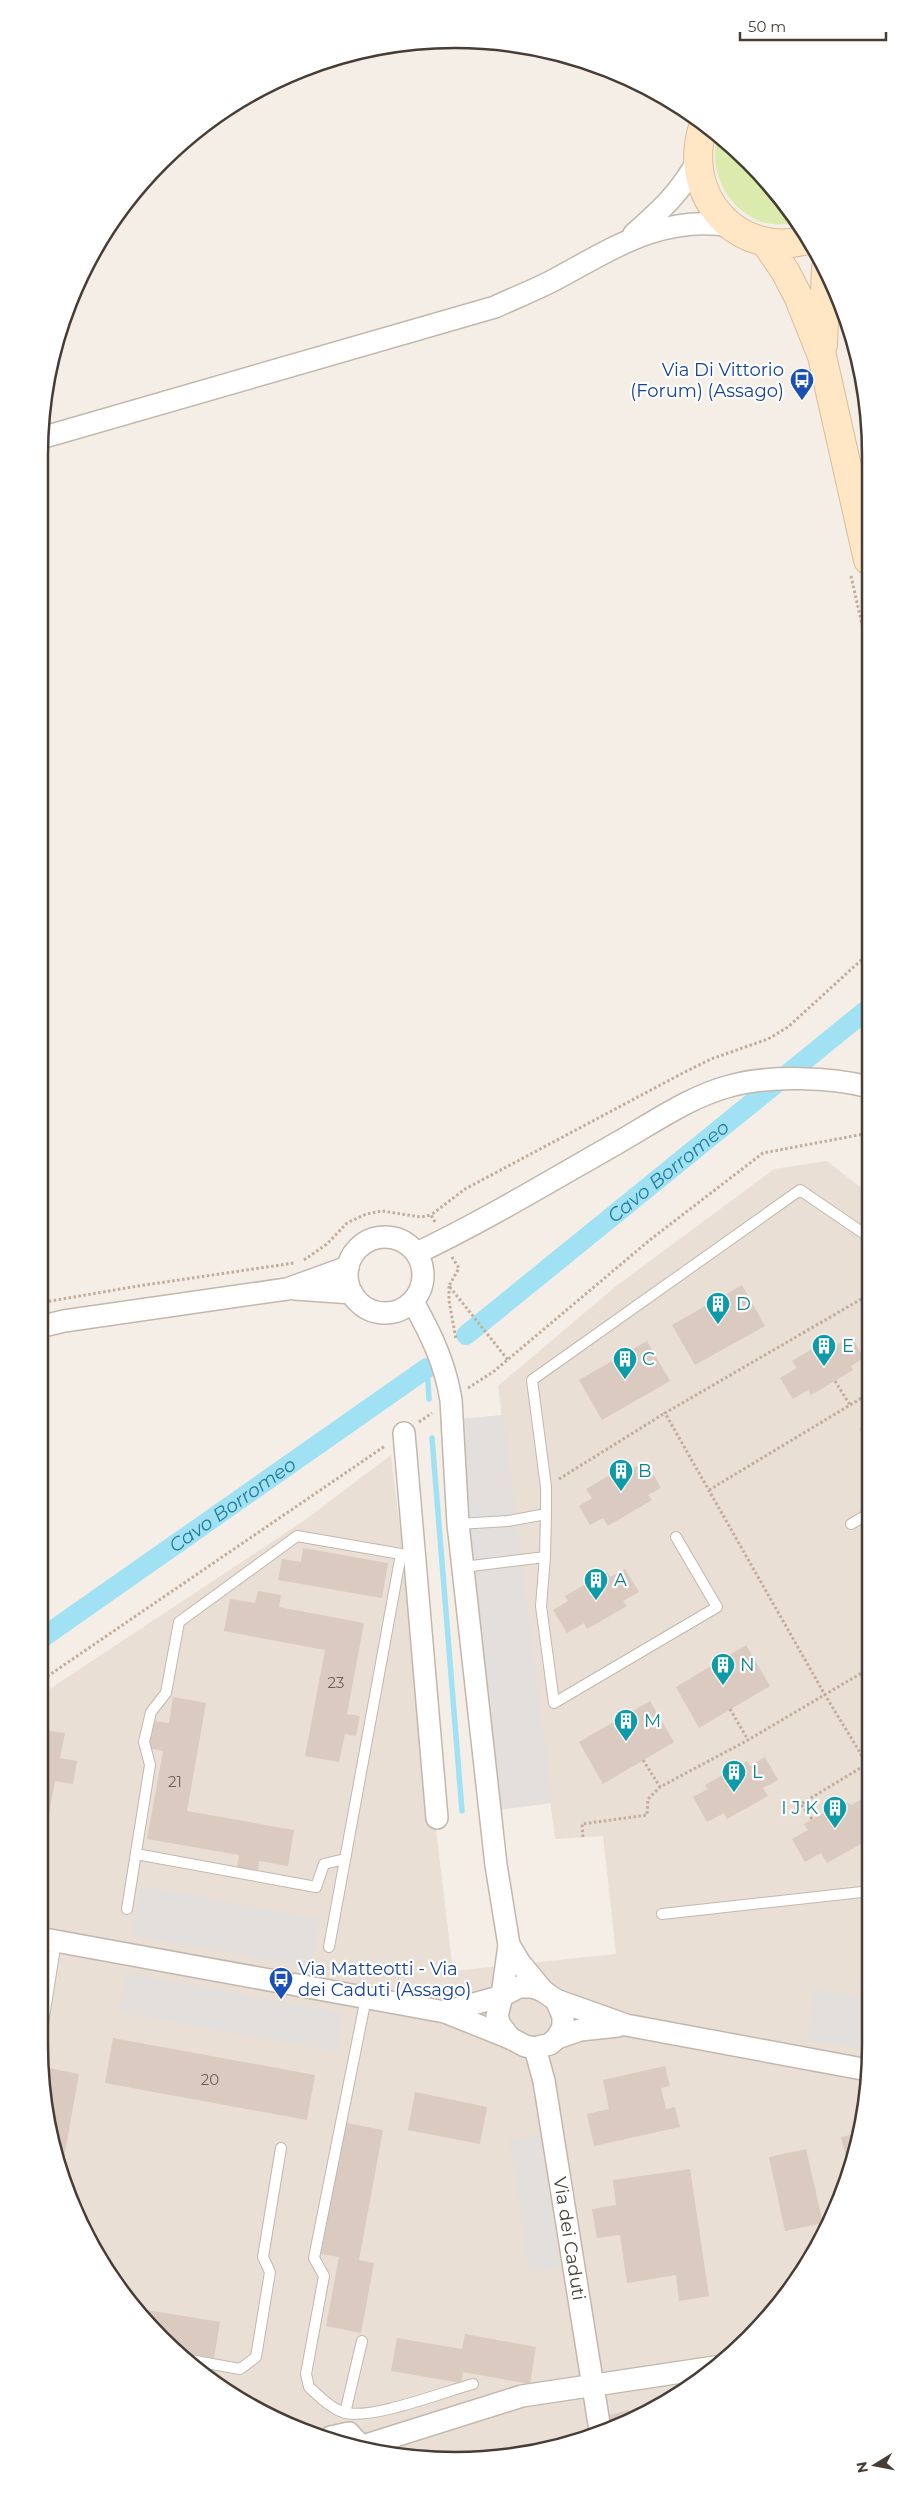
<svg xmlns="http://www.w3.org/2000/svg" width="910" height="2500" viewBox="0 0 910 2500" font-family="Montserrat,sans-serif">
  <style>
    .residential { fill: #e9dfd5 }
    .green { fill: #dbebae }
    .parking { fill: #e2dfdc }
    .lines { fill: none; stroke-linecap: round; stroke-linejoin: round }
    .stream { stroke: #a0e2f4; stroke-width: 5.5 }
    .canal { stroke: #a0e2f4; stroke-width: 20 }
    .building { fill: #dacabf }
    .lane-casing { stroke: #c3b7ac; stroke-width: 12 }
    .street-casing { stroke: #c3b7ac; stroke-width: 24 }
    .secondary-casing { stroke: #dabb96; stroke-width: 30 }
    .path { stroke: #c3ac99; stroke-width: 3; stroke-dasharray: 2.5 2.5; stroke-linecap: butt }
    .lane { stroke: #fff; stroke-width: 10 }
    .street { stroke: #fff; stroke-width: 21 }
    .secondary { stroke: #ffe7c6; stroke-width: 28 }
    .labels { text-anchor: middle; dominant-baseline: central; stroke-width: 4.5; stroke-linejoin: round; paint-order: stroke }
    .number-label { font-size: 15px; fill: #6c6058 }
    .transit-label { font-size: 18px; fill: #164399; stroke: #fff; text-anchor: end }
    .culture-label { font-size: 18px; fill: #0d838f; stroke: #fff; text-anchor: start }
    .street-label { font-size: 18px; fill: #483d35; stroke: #fff }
    .water-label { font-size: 19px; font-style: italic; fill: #237d98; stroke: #fff }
    .rim { fill: none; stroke: #483d35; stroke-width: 2.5 }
  </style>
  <rect width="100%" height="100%" fill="#f4eee7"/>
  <!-- residential -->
  <path class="residential" d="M 827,1161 L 869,1194 L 871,2045 L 857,2152 L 801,2276 L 750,2339 L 686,2391 L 562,2447 L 483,2460 L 401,2458 L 271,2418 L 202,2375 L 142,2320 L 70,2204 L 47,2126 L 39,2045 L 39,1696 L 305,1520 L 391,1455 L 453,1971 L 616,1954 L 603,1836 L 555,1839 L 498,1386 L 615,1287 L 774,1169 Z"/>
  <!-- green -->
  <path class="green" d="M 717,138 L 768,180 L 796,223 C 783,225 767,226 755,219 C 725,204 709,170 717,138 Z"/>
  <!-- parking -->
  <path class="parking" d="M 503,1415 L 552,1803 L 499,1810 L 458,1419 Z
    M 140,1886 L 320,1919 L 310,1967 L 132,1936 Z
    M 126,1973 L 343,2013 L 338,2052 L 119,2012 Z
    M 814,1989 L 871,1999 L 871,2049 L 807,2040 Z
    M 540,2135 L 560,2268 L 530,2272 L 509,2140 Z"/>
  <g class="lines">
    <!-- stream -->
    <path class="stream" d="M 427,1368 L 429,1399
      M 432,1438 L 462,1811"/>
    <!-- canal -->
    <g class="canal">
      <path id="s1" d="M 466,1335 L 869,1008"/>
      <path id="s2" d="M 39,1640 L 427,1368"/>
    </g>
  </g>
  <!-- building -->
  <path class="building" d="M 742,1285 L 765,1326 L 695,1365 L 672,1325 Z
    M 851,1336 L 864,1358 L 851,1366 L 853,1370 L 811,1395 L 808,1390 L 793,1399 L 780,1378 L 797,1368 L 792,1361 L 832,1337 L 836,1345 Z
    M 647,1341 L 670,1381 L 602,1420 L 579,1380 Z
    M 870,1422 L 870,1448 L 859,1429 Z
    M 646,1461 L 661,1488 L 648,1495 L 652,1500 L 608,1526 L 603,1518 L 590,1525 L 579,1506 L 592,1498 L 586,1489 L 627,1465 L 630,1470 Z
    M 303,1548 L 388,1563 L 382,1598 L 278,1580 L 282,1559 L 301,1562 Z
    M 625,1569 L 639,1592 L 623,1601 L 627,1606 L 587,1629 L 584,1623 L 567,1633 L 553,1610 L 568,1601 L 565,1596 L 607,1572 L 610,1577 Z
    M 258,1591 L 281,1595 L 279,1607 L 364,1623 L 347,1714 L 360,1716 L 356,1736 L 345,1734 L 339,1762 L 305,1756 L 325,1650 L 224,1631 L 230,1599 L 255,1603 Z
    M 746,1645 L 770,1686 L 699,1728 L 676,1687 Z
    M 173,1697 L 206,1703 L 187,1811 L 294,1830 L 288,1866 L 259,1861 L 258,1870 L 237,1867 L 239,1855 L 147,1839 L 163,1751 L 149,1748 L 154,1721 L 169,1723 Z
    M 650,1701 L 674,1742 L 603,1784 L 579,1742 Z
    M 39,1729 L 65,1733 L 60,1758 L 77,1761 L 73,1784 L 55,1781 L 40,1863 Z
    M 765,1757 L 778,1780 L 763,1788 L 768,1796 L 727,1819 L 724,1813 L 707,1822 L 693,1797 L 708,1789 L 705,1785 L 747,1761 L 750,1766 Z
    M 864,1798 L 867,1804 L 871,1802 L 871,1823 L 862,1828 L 868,1840 L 827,1863 L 821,1853 L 805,1862 L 792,1839 L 808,1830 L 804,1824 L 845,1801 L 851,1805 Z
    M 113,2038 L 315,2075 L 307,2120 L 105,2083 Z
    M 665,2066 L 670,2086 L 661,2088 L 666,2109 L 675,2107 L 680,2127 L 594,2146 L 587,2114 L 609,2109 L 603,2080 Z
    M 44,2067 L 79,2074 L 61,2174 L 47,2126 L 42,2077 Z
    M 415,2092 L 487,2107 L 480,2144 L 408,2130 Z
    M 346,2123 L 383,2130 L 359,2260 L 374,2263 L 361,2333 L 326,2326 L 339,2257 L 321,2254 Z
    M 860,2133 L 857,2152 L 849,2170 L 841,2137 Z
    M 806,2149 L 823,2223 L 785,2231 L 769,2157 Z
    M 690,2169 L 709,2296 L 679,2301 L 676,2275 L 627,2283 L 620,2235 L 597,2238 L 592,2209 L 616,2205 L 613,2180 Z
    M 135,2308 L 220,2322 L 214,2358 L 176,2351 L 142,2320 Z
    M 465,2334 L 536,2347 L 530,2384 L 463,2372 L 461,2383 L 391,2371 L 397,2338 L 462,2349 Z
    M 629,2410 L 630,2416 L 605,2428 L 602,2417 Z"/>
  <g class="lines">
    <defs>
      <path id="lane" d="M 458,1524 L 508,1521 L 546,1514 L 546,1487 L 532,1380 L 800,1190 L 869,1237
        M 851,1524 L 870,1513
        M 545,1557 L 541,1606 L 554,1703 L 717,1607 L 676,1537
        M 463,1567 L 545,1557 L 546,1514
        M 136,1854 L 316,1887 L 324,1864 L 345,1859
        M 127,1909 L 150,1765 L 144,1742 L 151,1712 L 166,1693 L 179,1622 L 297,1536 L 401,1554 L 329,1947
        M 662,1914 L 871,1891
        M 366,1998 L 314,2258 L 324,2276 L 306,2374 L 309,2387 C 319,2396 332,2410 346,2413 C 374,2419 443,2392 473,2384
        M 39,2049 L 56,1941
        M 184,2359 L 240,2369 L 256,2357 L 270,2272 L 263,2257 L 281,2148
        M 345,2413 L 362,2341"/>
      <g id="street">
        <path d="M 634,234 C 661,210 681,192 698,160"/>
        <path d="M 41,438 L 495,307 C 514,298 535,290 554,280 C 612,249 662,214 731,226"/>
        <circle cx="385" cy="1275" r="38"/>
        <path d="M 417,1253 C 486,1220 552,1180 619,1142 C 654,1122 691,1096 730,1086 C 769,1075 831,1077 869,1087"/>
        <path d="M 295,1289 L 352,1293"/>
        <path d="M 413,1302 C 431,1334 445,1363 451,1400 L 458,1524 L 496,1865 L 509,1945 L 502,1996 L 497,2016 L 500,2025 L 510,2038 L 525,2046 L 535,2048 L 550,2044 L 557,2038 L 563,2027 L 563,2016 L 556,2000 L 543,1991 L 533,1987 L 519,1987 L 502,1996 L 445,2012"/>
        <path d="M 39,1327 L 64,1321 L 287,1289 L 348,1267"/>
        <path d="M 404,1433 L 437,1818"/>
        <path d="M 39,1938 L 445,2012 L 510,2038"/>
        <path d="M 509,1945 L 520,1963 L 543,1991"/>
        <path d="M 556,2000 L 626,2025 L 868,2070"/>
        <path d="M 557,2038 L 580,2030 L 618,2026"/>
        <path id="s3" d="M 535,2048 L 544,2081 L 600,2430"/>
        <path d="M 331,2437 L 349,2433 L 360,2445"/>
        <path d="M 363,2446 L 522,2396 L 715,2367"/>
      </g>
      <path id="secondary" d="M 703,127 C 681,195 737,259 807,240
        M 765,242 L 785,271 L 798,296 L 822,356 L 868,560
        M 823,345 L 826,268"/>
    </defs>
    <!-- lane casing -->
    <use href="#lane" class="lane-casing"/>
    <!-- street casing -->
    <use href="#street" class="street-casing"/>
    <!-- secondary casing -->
    <use href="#secondary" class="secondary-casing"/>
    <!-- path -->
    <path class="path" d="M 858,370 L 861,417
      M 851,576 L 868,651
      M 435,1222 L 431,1215 L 465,1189 L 681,1074 L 711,1059 L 768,1039 L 788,1027 L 869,953
      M 452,1257 L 459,1268 L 449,1286 L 508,1360
      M 304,1260 L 327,1244 L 347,1223 L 366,1214 L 382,1211 L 421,1217 L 431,1215
      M 449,1286 L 449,1301 L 456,1339
      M 870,1294 L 665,1413 L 825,1695 L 867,1764 L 871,1762
      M 39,1303 L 138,1286 L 294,1263
      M 835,1381 L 850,1405
      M 468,1388 L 493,1372 L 651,1239 L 763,1153 L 869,1133
      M 419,1422 L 432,1413
      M 559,1479 L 665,1413
      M 709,1490 L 870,1393
      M 39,1682 L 385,1446
      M 730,1709 L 748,1740
      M 643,1760 L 660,1787
      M 812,1819 L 801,1804 L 867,1764
      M 583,1837 L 582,1824 L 647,1815 L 648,1799 L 660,1787 L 748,1740 L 870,1668"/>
    <!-- lane -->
    <use href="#lane" class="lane"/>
    <!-- street -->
    <use href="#street" class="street"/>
    <!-- secondary -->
    <use href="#secondary" class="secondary"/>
  </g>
  <!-- icons -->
  <defs>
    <symbol id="bus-pin" viewBox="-11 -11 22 30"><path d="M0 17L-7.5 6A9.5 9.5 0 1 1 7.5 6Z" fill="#1a4fb4" stroke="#fff"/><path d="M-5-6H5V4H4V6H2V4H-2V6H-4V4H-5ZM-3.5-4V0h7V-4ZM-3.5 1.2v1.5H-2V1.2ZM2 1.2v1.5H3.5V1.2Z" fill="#fff"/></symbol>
    <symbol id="building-pin" viewBox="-11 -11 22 30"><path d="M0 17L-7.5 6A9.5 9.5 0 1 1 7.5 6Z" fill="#0f9aa8" stroke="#fff"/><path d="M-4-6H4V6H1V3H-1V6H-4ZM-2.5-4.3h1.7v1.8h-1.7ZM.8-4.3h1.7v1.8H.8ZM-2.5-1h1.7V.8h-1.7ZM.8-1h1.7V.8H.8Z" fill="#fff"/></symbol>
  </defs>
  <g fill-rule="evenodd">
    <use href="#bus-pin" x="788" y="366" width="28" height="38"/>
    <use href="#building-pin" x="704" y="1290" width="28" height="38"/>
    <use href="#building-pin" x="810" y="1332" width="28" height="38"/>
    <use href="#building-pin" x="611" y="1345" width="28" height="38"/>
    <use href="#building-pin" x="607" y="1457" width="28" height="38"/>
    <use href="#building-pin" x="582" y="1566" width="28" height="38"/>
    <use href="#building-pin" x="709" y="1651" width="28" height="38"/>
    <use href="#building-pin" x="612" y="1707" width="28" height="38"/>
    <use href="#building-pin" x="720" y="1758" width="28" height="38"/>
    <use href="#building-pin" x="821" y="1794" width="28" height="38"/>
    <use href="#bus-pin" x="267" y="1965" width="28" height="38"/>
  </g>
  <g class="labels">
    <!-- number labels -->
    <g class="number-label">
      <text x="336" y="1682">23</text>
      <text x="175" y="1781">21</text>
      <text x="210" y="2079">20</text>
    </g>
    <!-- transit labels -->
    <g class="transit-label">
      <text x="784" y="370">Via Di Vittorio<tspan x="784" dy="21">(Forum) (Assago)</tspan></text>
      <text x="298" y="1969" text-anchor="start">Via Matteotti - Via<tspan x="298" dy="21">dei Caduti (Assago)</tspan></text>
    </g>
    <!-- culture labels -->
    <g class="culture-label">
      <text x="736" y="1304">D</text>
      <text x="842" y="1346">E</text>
      <text x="642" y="1359">C</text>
      <text x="638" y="1471">B</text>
      <text x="614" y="1580">A</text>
      <text x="740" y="1665">N</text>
      <text x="644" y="1721">M</text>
      <text x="752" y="1772">L</text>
      <text x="818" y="1808" text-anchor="end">I J K</text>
    </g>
    <!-- street labels -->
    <g class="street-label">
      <text stroke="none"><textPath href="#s3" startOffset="194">Via dei Caduti</textPath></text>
    </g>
    <!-- water labels -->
    <g class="water-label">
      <text stroke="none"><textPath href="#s1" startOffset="260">Cavo Borromeo</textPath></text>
      <text stroke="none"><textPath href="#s2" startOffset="236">Cavo Borromeo</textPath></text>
    </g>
  </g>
  <!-- crop -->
  <path d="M0 0H910V2500H0ZM455 48H455A407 407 0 0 1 862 455V2045A407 407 0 0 1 455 2452H455A407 407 0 0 1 48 2045V455A407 407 0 0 1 455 48Z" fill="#fff" fill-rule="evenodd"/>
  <path class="rim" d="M455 48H455A407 407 0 0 1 862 455V2045A407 407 0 0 1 455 2452H455A407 407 0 0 1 48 2045V455A407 407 0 0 1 455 48Z"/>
  <!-- north arrow -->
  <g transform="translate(875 2465) rotate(260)" stroke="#ffffff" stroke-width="4" paint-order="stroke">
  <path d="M0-4L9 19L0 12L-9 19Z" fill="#483d35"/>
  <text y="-8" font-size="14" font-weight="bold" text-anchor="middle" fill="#483d35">N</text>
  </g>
  <!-- scale -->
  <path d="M740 32v8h146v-8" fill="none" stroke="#483d35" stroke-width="2.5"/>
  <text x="748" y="32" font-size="15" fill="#483d35" stroke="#ffffff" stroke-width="4" paint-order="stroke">50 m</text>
</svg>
